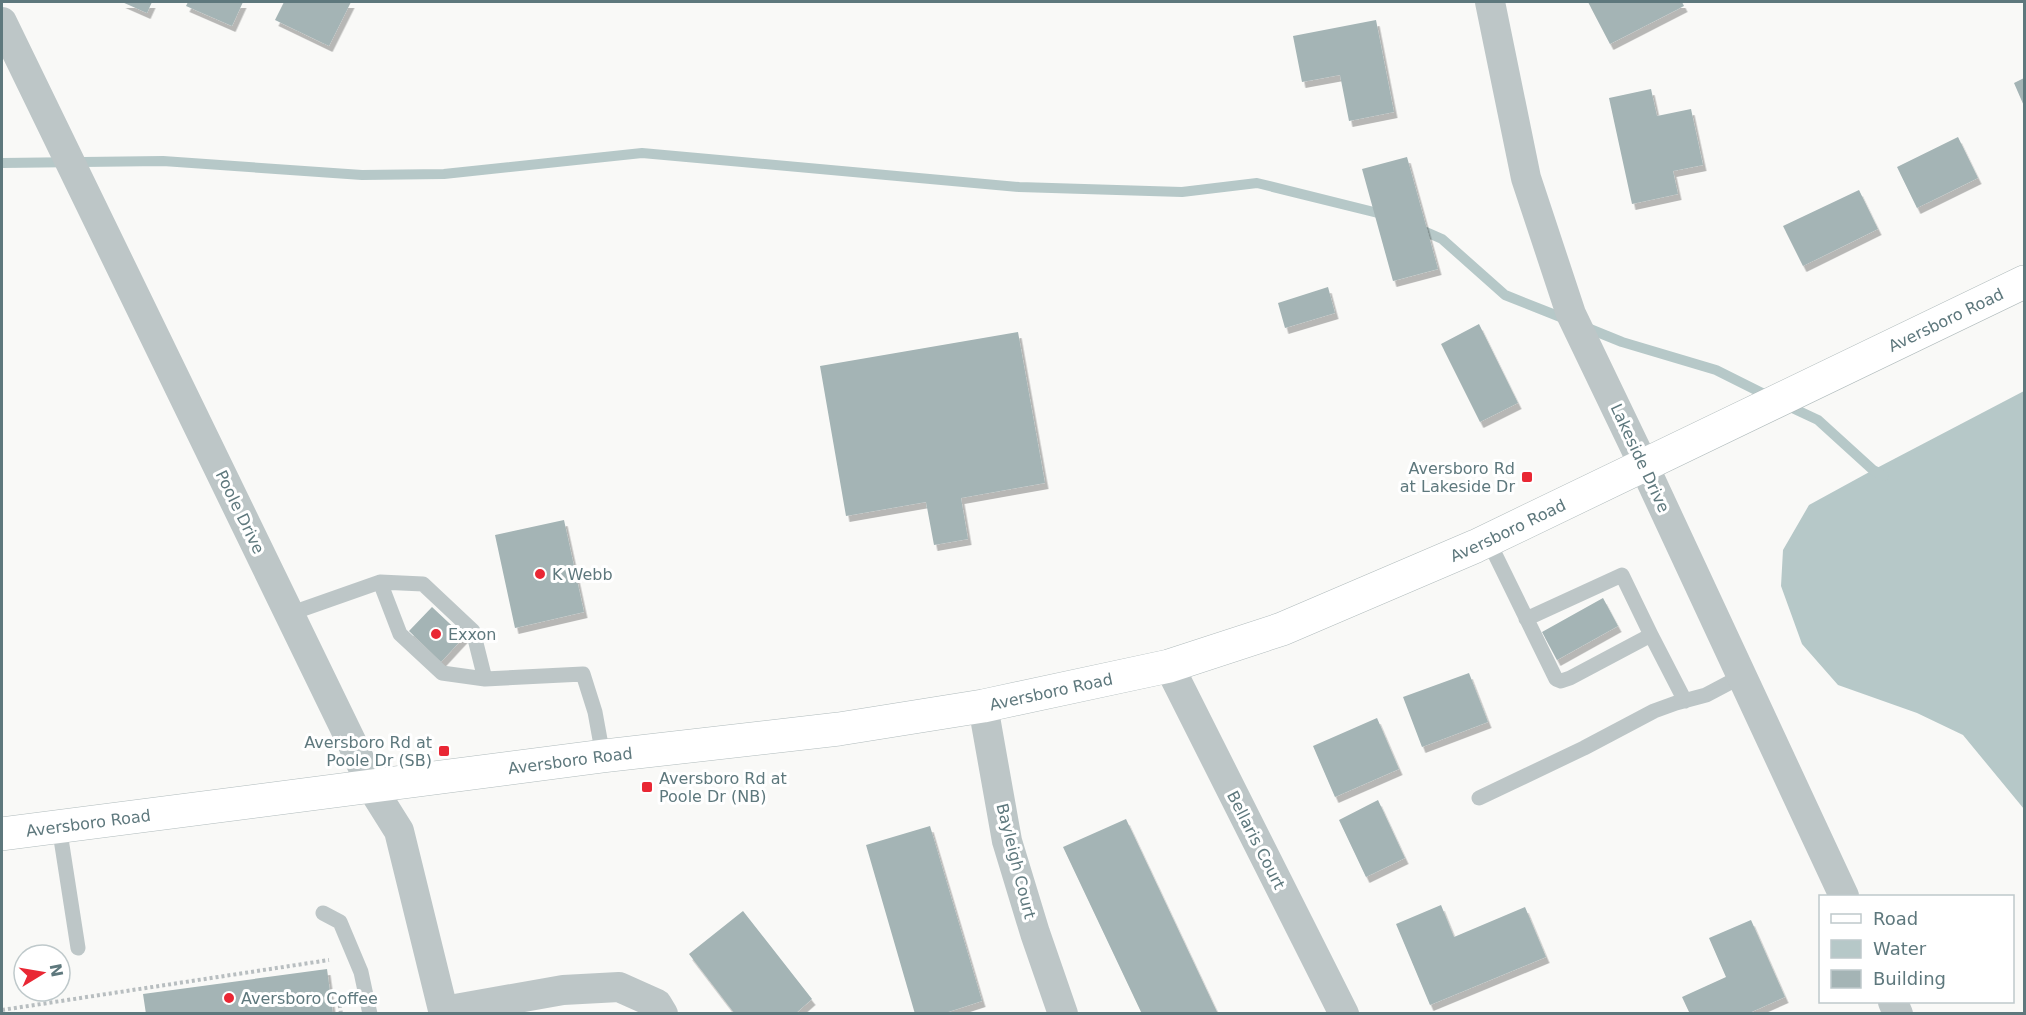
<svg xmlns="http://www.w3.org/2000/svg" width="2026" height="1015" viewBox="0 0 2026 1015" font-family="'DejaVu Sans',sans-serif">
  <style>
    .water { fill: #b6c8c8 }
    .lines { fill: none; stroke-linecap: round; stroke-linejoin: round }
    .stream { stroke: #b6c8c8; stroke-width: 10 }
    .building { fill: #a4b4b5; filter: url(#shadow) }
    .secondary-casing { stroke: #b0bbbc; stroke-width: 34 }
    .path { stroke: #b8bec0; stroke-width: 4; stroke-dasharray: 3 3; stroke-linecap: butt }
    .lane { stroke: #bdc6c7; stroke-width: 15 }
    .street { stroke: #bdc6c7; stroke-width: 30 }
    .secondary { stroke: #fff; stroke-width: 33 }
    .poi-dot { fill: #e92734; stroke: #fff; stroke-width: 2 }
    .labels { text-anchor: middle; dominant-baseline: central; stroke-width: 6; stroke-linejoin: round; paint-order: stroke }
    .street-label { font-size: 16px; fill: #5e787d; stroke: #fff }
    .poi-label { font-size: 16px; fill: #5e787d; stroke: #fff; text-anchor: start }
  </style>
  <defs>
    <filter id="shadow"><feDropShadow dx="3.5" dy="6" stdDeviation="0" flood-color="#0004"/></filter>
  </defs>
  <rect width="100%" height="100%" fill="#f9f9f7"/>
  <!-- water -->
  <path class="water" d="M 2024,391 L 2024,809 L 1963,735 L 1917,713 L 1838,685 L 1802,644 L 1781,586 L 1783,550 L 1809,505 L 1873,470 Z"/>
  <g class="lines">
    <!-- stream -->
    <path class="stream" d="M 2,163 L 163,161 L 362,175 L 444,174 L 642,153 L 1019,187 L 1182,192 L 1257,183 L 1386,215
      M 1417,228 L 1442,239 L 1505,295 L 1568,320
      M 1585,327 L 1622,342 L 1716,370 L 1772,398
      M 1786,405 L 1818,420 L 1873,470 L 1884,476"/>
  </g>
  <!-- building -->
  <path class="building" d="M 122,2 L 152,2 L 147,13 Z
    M 188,2 L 243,2 L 232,26 L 186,6 Z
    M 284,2 L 351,2 L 329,46 L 275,20 Z
    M 1588,2 L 1682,2 L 1684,6 L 1610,44 Z
    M 1376,20 L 1394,112 L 1349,121 L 1340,75 L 1302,82 L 1293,36 Z
    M 2024,78 L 2024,106 L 2014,83 Z
    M 1651,89 L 1657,116 L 1691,109 L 1703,165 L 1673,171 L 1678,194 L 1632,204 L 1609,98 Z
    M 1958,137 L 1978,178 L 1917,208 L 1897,167 Z
    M 1407,157 L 1438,269 L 1393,281 L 1362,169 Z
    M 1859,190 L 1878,229 L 1803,266 L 1783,226 Z
    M 1328,287 L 1335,313 L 1285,328 L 1278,303 Z
    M 1479,324 L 1518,403 L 1480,422 L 1441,344 Z
    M 1018,332 L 1045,483 L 961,498 L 968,539 L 934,545 L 926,502 L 846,516 L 820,366 Z
    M 564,520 L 584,612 L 515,628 L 495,535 Z
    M 1603,598 L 1618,626 L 1557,660 L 1542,632 Z
    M 432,607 L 464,637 L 441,662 L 409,631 Z
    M 1469,673 L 1488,722 L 1422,747 L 1403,697 Z
    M 1377,718 L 1399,769 L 1335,797 L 1313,746 Z
    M 1378,800 L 1405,858 L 1366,877 L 1339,820 Z
    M 1126,819 L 1218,1014 L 1142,1014 L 1063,847 Z
    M 930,826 L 982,1001 L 942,1014 L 915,1014 L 866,845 Z
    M 1441,905 L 1454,937 L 1525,907 L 1546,957 L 1430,1005 L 1396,924 Z
    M 743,911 L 812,999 L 795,1014 L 735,1014 L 689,954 Z
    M 1751,920 L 1785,997 L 1747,1014 L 1690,1014 L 1682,997 L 1726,977 L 1709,938 Z
    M 327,969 L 333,1014 L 146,1014 L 143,994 Z"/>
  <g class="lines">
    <defs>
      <g id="secondary">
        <path id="s1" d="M 2,834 L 603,756 L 839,729 L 983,706 L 1169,666 L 1282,629 L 1476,546 L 2024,282"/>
      </g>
    </defs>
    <!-- secondary casing -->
    <use href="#secondary" class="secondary-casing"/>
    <!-- path -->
    <path class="path" d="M 338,993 L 341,1014
      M 2,1010 L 329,960"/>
    <!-- lane -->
    <path class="lane" d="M 1488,540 L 1556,679 L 1561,681 L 1570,678 L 1651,635 L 1685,701
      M 289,614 L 380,582
      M 1526,619 L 1622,575 L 1651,635
      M 485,679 L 442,673 L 400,634 L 380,582 L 423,584 L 473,631 L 485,679 L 583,674 L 595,712 L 603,756
      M 1479,798 L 1584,748 L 1654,711 L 1676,703 L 1706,695 L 1742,676
      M 59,826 L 78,948
      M 323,913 L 340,922 L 361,972 L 370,1014"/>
    <!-- street -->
    <path class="street" d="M 1490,2 L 1526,178 L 1571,314 L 1644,466 L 1844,896
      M 2,22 L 353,745 L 372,788 L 399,831 L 444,1014
      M 1169,666 L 1344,1014
      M 983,706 L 1007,841 L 1035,933 L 1063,1014
      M 1893,1002 L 1898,1014
      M 444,1011 L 563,990 L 619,987 L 657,1004 L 663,1014"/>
    <!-- secondary -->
    <use href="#secondary" class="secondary"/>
  </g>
  <!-- markers -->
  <g class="poi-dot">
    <rect x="1521" y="471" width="12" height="12" rx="3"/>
    <circle cx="540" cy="574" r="6"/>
    <circle cx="436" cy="634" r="6"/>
    <rect x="438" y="745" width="12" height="12" rx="3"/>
    <rect x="641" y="781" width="12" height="12" rx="3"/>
    <circle cx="229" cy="998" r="6"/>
  </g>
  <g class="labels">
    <!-- street labels -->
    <g class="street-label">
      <text stroke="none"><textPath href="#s1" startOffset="2031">Aversboro Road</textPath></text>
      <text transform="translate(1640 458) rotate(65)">Lakeside Drive</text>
      <text transform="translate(240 512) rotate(64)">Poole Drive</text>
      <text stroke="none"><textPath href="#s1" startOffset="1545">Aversboro Road</textPath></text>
      <text stroke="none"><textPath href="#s1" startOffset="1059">Aversboro Road</textPath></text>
      <text stroke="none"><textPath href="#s1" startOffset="573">Aversboro Road</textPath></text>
      <text stroke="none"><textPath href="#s1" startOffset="87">Aversboro Road</textPath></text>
      <text transform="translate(1256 840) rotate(63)">Bellaris Court</text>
      <text transform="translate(1016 861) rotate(76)">Bayleigh Court</text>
    </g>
    <!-- poi labels -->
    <g class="poi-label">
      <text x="1515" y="468" text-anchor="end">Aversboro Rd<tspan x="1515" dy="18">at Lakeside Dr</tspan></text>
      <text x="552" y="574">K Webb</text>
      <text x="448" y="634">Exxon</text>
      <text x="432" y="742" text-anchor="end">Aversboro Rd at<tspan x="432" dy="18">Poole Dr (SB)</tspan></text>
      <text x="659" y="778">Aversboro Rd at<tspan x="659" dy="18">Poole Dr (NB)</tspan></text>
      <text x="241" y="998">Aversboro Coffee</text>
    </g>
  </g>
  <!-- border -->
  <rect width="2026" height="1015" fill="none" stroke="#5e787d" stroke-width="6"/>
  <!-- legend -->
  <rect x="1819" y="895" width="195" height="108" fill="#ffffff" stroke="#bfc9cb" stroke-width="1.5"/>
  <rect x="1831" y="914" width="30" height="9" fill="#ffffff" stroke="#bfc9cb" stroke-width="1.5"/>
  <text x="1873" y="925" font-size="18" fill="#5e787d">Road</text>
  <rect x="1831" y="940" width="30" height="18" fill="#b6c8c8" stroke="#bfc9cb" stroke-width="1.5"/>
  <text x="1873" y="955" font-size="18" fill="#5e787d">Water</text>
  <rect x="1831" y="970" width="30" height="18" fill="#a4b4b5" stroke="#bfc9cb" stroke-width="1.5"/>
  <text x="1873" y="985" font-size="18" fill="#5e787d">Building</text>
  <!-- north arrow -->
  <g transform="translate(42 973) rotate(79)"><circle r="28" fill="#ffffff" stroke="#bfc9cb" stroke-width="1.5"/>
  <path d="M0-4.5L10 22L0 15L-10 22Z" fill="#e92734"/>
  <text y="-9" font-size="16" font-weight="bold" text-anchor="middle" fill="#5e787d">N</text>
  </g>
</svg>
